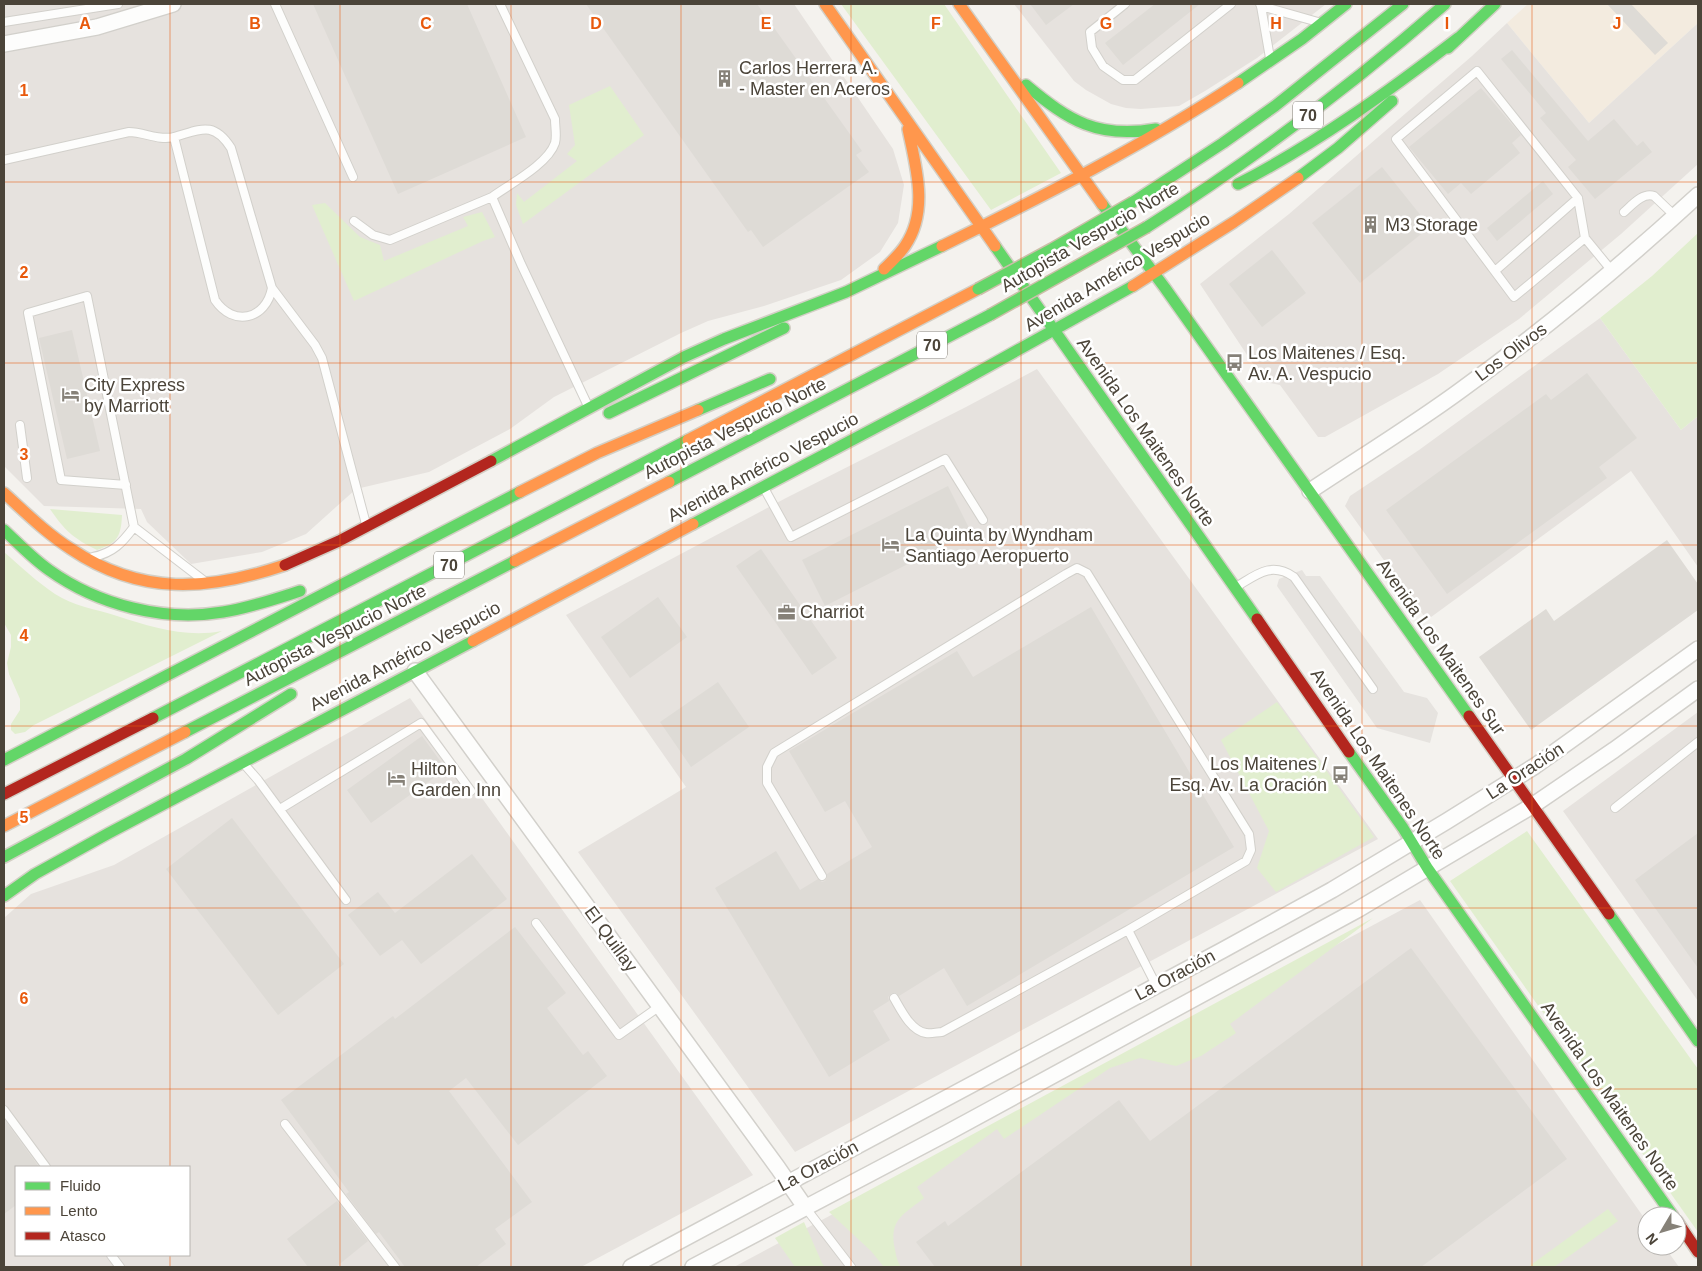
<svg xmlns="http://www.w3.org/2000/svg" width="1702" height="1271" viewBox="0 0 1702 1271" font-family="Helvetica,sans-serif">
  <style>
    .commercial { fill: #f3ebdf }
    .industrial { fill: #e6e2de; fill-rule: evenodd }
    .green { fill: #e1eecf }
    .parking { fill: #e6e3df }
    .building { fill: #dedbd6 }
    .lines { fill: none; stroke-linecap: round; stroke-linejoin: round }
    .lane-casing { stroke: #d2d0cb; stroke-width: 10 }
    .street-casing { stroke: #d2d0cb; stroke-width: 18 }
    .fast-casing { stroke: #d3cfc5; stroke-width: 14 }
    .slow-casing { stroke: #d3cfc5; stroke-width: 14 }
    .jam-casing { stroke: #d3cfc5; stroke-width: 14 }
    .lane { stroke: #fdfdfc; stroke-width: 8 }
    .street { stroke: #fdfdfc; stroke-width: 15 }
    .fast { stroke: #63d668; stroke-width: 11 }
    .slow { stroke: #ff974d; stroke-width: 11 }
    .jam { stroke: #b3261e; stroke-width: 11 }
    .fast-bridge-casing { stroke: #ccbfa9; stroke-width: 14; stroke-linecap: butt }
    .fast-bridge { stroke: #63d668; stroke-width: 11 }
    .grid { fill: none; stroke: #e8590c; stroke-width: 1; stroke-opacity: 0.55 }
    .labels { text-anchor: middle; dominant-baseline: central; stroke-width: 5; stroke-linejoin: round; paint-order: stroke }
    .shield { fill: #fff; stroke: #817c74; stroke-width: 1 }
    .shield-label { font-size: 16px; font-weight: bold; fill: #4b4439 }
    .poi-label { font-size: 18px; fill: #4b4439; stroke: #fff; text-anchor: start }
    .street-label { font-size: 18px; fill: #4b4439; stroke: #fff }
    .grid-label { font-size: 16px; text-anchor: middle; font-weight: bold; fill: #e8590c; stroke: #fff; stroke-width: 5; stroke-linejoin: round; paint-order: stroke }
  </style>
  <rect width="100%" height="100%" fill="#f4f2ee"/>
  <!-- commercial -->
  <path class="commercial" d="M 1528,4 L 1698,4 L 1698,23 L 1589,123 L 1507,23 Z"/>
  <!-- industrial -->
  <path class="industrial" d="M 4,4 L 794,4 L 893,149 L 904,185 L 898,223 L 880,252 L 841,280 L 764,306 L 708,321 L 681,333 L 554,397 L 510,429 L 429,472 L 356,489 L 306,534 L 262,552 L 191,564 L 147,522 L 141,509 L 44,506 L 4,466 Z
    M 1014,4 L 1326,4 L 1257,58 L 1205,91 L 1179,106 L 1141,109 L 1126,108 L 1111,104 L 1086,90 L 1074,81 Z
    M 1507,23 L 1589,123 L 1698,23 L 1698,164 L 1621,234 L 1519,319 L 1438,374 L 1325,437 L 1318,437 L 1280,385 L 1265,382 L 1200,284 L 1289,214 L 1472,56 Z
    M 1600,318 L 1681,430 L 1698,416 L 1698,567 L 1631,471 L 1427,620 L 1345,506 L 1350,496 L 1419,450 Z
    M 1037,369 L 1378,839 L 795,1152 L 578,852 L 686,787 L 566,615 L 786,498 L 966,407 Z
    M 410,698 L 753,1175 L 581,1267 L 4,1267 L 4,918 L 31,894 L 114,865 ZM 16,1167 L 189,1167 L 189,1255 L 16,1255 Z
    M 1698,712 L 1698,1001 L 1563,811 Z
    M 1420,900 L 1647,1222 L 1647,1246 L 1664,1246 L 1679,1267 L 734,1267 Z"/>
  <!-- green -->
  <path class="green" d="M 841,4 L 944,4 L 1061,173 L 991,210 Z
    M 610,86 L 644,135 L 523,224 L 516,205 L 517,193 L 524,202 L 577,161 L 567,154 L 575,145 L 569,105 Z
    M 325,203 L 360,237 L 380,245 L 384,261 L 468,226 L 463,217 L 482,212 L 495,237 L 483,241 L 354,301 L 312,205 Z
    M 1698,233 L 1698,416 L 1681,430 L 1600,318 L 1652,276 Z
    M 50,509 L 122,515 C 121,536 118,543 97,550 C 73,538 65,531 50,509 Z
    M 4,552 C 20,566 37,582 55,594 C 73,606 96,609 117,616 C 151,627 186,638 222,631 L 34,725 L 25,732 L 15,734 L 11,730 L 11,724 L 20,710 L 20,699 L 9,674 L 7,663 L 11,647 L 11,635 L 4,623 Z
    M 1277,702 L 1374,837 L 1276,892 L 1257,868 L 1269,831 L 1221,740 Z
    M 1527,831 L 1698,1069 L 1698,1232 L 1450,881 Z
    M 1373,918 L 1230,1024 L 1236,1033 L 1201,1056 L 1176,1066 L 1140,1058 L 1110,1068 L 1004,1139 L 997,1129 L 917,1187 L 924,1198 C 906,1213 890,1218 894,1245 C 896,1253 896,1260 901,1267 L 884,1267 L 871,1251 L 829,1212 Z
    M 1608,1209 L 1618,1221 L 1554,1267 L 1528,1267 Z
    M 804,1222 L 822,1263 L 825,1267 L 795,1267 L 775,1238 Z"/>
  <!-- parking -->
  <path class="parking" d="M 1302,570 L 1306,576 L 1320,576 L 1404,692 L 1427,698 L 1438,713 L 1430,743 L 1377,728 L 1277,586 L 1279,579 Z"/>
  <!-- building -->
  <path class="building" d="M 313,4 L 467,4 L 526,137 L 398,194 Z
    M 586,4 L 757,4 L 862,151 L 856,155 L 869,172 L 763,247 L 751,230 L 748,232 Z
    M 1030,4 L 1074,4 L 1046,25 Z
    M 1155,4 L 1200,4 L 1123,65 L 1105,43 Z
    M 1607,4 L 1631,4 L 1668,43 L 1655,55 Z
    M 1512,50 L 1588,141 L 1614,119 L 1637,146 L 1643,141 L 1652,152 L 1595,199 L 1568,167 L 1576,160 L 1540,118 L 1546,113 L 1501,59 Z
    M 1481,88 L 1521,135 L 1512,143 L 1520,153 L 1471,194 L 1461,183 L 1448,194 L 1409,147 Z
    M 1382,167 L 1430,227 L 1360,283 L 1312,223 Z
    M 1543,181 L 1553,194 L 1497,241 L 1487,228 Z
    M 1272,250 L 1306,293 L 1262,327 L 1229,284 Z
    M 72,330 L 100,451 L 67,459 L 39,338 Z
    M 1587,373 L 1637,438 L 1599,467 L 1607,478 L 1447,594 L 1386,510 L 1546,394 L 1551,400 Z
    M 948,486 L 971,532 L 825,606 L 802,560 Z
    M 1667,540 L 1698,584 L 1698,610 L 1531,730 L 1479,657 L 1546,609 L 1554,621 Z
    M 761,549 L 837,658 L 812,675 L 736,566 Z
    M 658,597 L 687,637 L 630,678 L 601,637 Z
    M 1091,607 L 1234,847 L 967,1006 L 944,968 L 899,996 L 896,993 L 892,993 L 888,997 L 889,1001 L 873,1011 L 890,1040 L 829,1077 L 715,888 L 776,851 L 800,890 L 818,879 L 822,882 L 825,881 L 827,878 L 827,874 L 872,847 L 845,801 L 825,812 L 789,751 L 957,651 L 973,677 Z
    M 718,682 L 749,727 L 691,767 L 660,722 Z
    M 422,736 L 446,769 L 371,823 L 347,790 Z
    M 232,818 L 344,964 L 278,1015 L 166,869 Z
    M 1698,833 L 1698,968 L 1635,880 Z
    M 472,854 L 507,899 L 421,964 L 402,940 L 380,956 L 348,915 L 378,892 L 395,913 Z
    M 515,927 L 566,993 L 547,1008 L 583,1055 L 588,1051 L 607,1076 L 518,1145 L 466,1078 L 449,1091 L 532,1202 L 495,1229 L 506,1244 L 476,1267 L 405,1267 L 379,1232 L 376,1234 L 346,1194 L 349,1192 L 281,1100 L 393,1016 L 395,1019 Z
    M 1411,948 L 1567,1159 L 1421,1267 L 935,1267 L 916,1242 L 945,1221 L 948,1226 L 1119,1100 L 1150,1141 Z
    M 4,1119 L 39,1167 L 16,1167 L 16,1205 L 4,1214 Z
    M 337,1201 L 368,1241 L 336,1267 L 308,1267 L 287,1239 Z"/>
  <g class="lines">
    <defs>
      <path id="lane" d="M 275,4 L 353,177
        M 500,4 L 555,119 C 555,127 557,136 555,143 C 548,164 510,184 492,197 L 521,264 L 588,406
        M 1125,4 L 1090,32 L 1092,48 L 1103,66 L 1123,80 L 1135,80 L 1231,4
        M 1260,4 L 1261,6 L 1270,58
        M 1261,6 L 1318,22
        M 4,22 L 118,4
        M 4,160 L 129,132 C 144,132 159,141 174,137 C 200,130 213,120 231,148 L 272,288 C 266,320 233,327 215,300 L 174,137
        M 1624,212 C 1632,205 1643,192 1654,196 L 1675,216
        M 354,221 L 373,235 L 390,240 L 492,197
        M 1585,238 L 1514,297 L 1396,139 L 1477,71 L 1578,198 L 1585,238 L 1612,271
        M 1495,271 L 1578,198
        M 272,288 L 315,345 L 322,358 L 366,524
        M 20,425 L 27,478
        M 126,485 L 61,480 L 28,313 L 87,296 L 134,527 L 203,580
        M 764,488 L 791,537 L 945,459 L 983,520
        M 93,557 C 113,553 122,543 134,527
        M 1236,587 C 1256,575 1271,561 1294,577 L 1373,689
        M 244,764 L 258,780 L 346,900
        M 1615,808 L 1698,742
        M 280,809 L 421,723 L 471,791
        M 822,876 L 767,783 L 767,767 L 774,753 L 1066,574 L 1077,568 L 1087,573 L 1249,834 L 1251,850 L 1246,861 L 1128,930 L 1156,985
        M 536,923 L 619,1035 L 660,1006
        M 894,998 C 901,1010 911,1031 926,1033 C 931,1034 937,1032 942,1032 L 1128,930
        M 4,1110 L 46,1167
        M 285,1124 L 395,1267
        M 805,1207 L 851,1267
        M 111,1255 L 120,1267"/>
      <path id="street" d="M 4,44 L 97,27 L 173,4
        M 1310,491 C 1361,457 1412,426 1461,390 C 1544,330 1623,264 1698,195
        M 415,671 L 778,1168 L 805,1207
        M 631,1267 L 1223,950 L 1332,890 L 1447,821 L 1535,766 L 1698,649
        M 693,1267 L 947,1133 L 1357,910 L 1532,806 L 1614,750 L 1698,689"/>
      <path id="fast" d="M 1448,48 L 1495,4
        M 1238,83 L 1302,39 L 1346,4
        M 1026,85 C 1069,121 1098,139 1156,129
        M 1298,178 L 1338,148 L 1392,101
        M 1238,184 C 1317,143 1388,92 1458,38
        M 1133,202 L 1223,143 L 1275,106 L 1403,4
        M 1102,204 L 1165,288 L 1469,716
        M 1147,227 C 1252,160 1351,86 1445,4
        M 995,246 L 1257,619
        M 698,410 L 770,379
        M 609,413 L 784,328
        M 491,461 L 684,357 L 724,339 L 846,292 L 942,246
        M 669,482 L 990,315
        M 693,524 L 926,401 L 1133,286
        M 4,530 C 19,544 33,559 49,570 C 98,605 164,622 223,612 C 249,608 275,599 300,591
        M 153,718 L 688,440
        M 185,732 L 515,561
        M 1349,752 L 1403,828 L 1428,869 L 1673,1216
        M 4,760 L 520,492
        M 4,857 L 186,759 L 291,694
        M 4,896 L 35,874 L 109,833 L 473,641
        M 1609,914 L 1698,1041"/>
      <path id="slow" d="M 825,4 L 995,246
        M 959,4 L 1102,204
        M 942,246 C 1044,196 1144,145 1238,83
        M 884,269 C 891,262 899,255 905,246 C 929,211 916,167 908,129
        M 1133,286 L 1234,222 L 1298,178
        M 688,440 L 978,289
        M 520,492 L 597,453 L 698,410
        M 4,493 C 26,513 46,533 71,549 C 141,596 208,591 285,565
        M 515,561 L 669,482
        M 473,641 L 693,524
        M 4,826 L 185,732"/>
      <path id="jam" d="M 285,565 L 339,541 L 491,461
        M 1257,619 L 1349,752
        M 1469,716 L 1609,914
        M 4,794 L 153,718
        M 1677,1221 L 1698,1252"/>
    </defs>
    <!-- lane casing -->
    <use href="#lane" class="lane-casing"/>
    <!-- street casing -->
    <use href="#street" class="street-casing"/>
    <!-- fast casing -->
    <use href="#fast" class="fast-casing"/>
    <!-- slow casing -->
    <use href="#slow" class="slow-casing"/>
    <!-- jam casing -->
    <use href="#jam" class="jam-casing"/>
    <!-- lane -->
    <use href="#lane" class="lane"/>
    <!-- street -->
    <use href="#street" class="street"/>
    <!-- fast -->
    <use href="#fast" class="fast"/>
    <!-- slow -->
    <use href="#slow" class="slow"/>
    <!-- jam -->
    <use href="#jam" class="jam"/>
    <defs>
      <path id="fast-bridge" d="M 978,289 L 1052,249 L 1133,202
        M 990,315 L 1147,227"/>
    </defs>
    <!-- fast-bridge casing -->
    <use href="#fast-bridge" class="fast-bridge-casing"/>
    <!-- fast-bridge -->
    <use href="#fast-bridge" class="fast-bridge"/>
  </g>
  <!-- grid -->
  <path class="grid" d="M 170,4 L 170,1167M 340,4 L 340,1267M 511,4 L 511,1267M 681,4 L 681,1267M 851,4 L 851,1267M 1021,4 L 1021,1267M 1191,4 L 1191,1267M 1362,4 L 1362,1267M 1532,4 L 1532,1267M 4,182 L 1698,182M 4,363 L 1698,363M 4,545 L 1698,545M 4,726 L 1698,726M 4,908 L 1698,908M 4,1089 L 1698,1089M 170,1255 L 170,1267"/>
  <!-- icons -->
  <defs>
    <symbol id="building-bare" viewBox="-9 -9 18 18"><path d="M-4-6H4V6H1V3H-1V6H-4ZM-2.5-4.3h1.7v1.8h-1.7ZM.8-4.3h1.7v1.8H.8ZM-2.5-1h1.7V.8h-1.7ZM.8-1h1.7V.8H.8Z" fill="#868178" stroke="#fff" stroke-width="2.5" paint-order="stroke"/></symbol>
    <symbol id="bus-bare" viewBox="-9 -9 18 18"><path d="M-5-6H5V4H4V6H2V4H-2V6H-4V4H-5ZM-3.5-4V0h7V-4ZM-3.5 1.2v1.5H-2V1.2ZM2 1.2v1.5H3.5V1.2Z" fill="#868178" stroke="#fff" stroke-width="2.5" paint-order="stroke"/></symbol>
    <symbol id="hotel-bare" viewBox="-9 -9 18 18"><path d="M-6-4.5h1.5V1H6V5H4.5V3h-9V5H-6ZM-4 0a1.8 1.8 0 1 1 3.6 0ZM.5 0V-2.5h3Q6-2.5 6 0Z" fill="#868178" stroke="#fff" stroke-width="2.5" paint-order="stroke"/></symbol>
    <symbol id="office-bare" viewBox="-9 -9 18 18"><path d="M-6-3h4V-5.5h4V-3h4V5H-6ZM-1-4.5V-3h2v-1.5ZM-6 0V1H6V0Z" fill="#868178" stroke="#fff" stroke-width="2.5" paint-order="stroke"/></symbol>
  </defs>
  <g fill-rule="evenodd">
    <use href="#building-bare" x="712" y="66" width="25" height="25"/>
    <use href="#building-bare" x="1358" y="212" width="25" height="25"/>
    <use href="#bus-bare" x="1222" y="350" width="25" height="25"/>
    <use href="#hotel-bare" x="58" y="382" width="25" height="25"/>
    <use href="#hotel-bare" x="878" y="532" width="25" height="25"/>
    <use href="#office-bare" x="774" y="600" width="25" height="25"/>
    <use href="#bus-bare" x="1328" y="762" width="25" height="25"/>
    <use href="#hotel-bare" x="384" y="766" width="25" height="25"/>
  </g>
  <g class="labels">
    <!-- shield labels -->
    <g class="shield">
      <rect x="1293" y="101.5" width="30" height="27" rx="4"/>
      <rect x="917" y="331.5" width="30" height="27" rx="4"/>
      <rect x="434" y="551.5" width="30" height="27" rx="4"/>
    </g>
    <g class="shield-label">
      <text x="1308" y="115">70</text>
      <text x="932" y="345">70</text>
      <text x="449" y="565">70</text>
    </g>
    <!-- poi labels -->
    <g class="poi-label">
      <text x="739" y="68">Carlos Herrera A.<tspan x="739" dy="21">- Master en Aceros</tspan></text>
      <text x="1385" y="225">M3 Storage</text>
      <text x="1248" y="353">Los Maitenes / Esq.<tspan x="1248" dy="21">Av. A. Vespucio</tspan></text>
      <text x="84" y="385">City Express<tspan x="84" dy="21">by Marriott</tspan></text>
      <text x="905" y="535">La Quinta by Wyndham<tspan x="905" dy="21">Santiago Aeropuerto</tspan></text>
      <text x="800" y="612">Charriot</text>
      <text x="1327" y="764" text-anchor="end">Los Maitenes /<tspan x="1327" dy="21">Esq. Av. La Oración</tspan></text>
      <text x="411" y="769">Hilton<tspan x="411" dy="21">Garden Inn</tspan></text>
    </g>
    <!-- street labels -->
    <g class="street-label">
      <text transform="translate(1090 237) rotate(-30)">Autopista Vespucio Norte</text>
      <text transform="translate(1117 272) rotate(-31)">Avenida Américo Vespucio</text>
      <text transform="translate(1511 352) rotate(-37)">Los Olivos</text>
      <text transform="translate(735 428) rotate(-27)">Autopista Vespucio Norte</text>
      <text transform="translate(1146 432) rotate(55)">Avenida Los Maitenes Norte</text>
      <text transform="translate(763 467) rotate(-28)">Avenida Américo Vespucio</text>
      <text transform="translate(335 635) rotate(-27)">Autopista Vespucio Norte</text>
      <text transform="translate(1441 647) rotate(55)">Avenida Los Maitenes Sur</text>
      <text transform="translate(405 656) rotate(-28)">Avenida Américo Vespucio</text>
      <text transform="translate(1378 764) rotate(56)">Avenida Los Maitenes Norte</text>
      <text transform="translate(1525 771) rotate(-33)">La Oración</text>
      <text transform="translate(611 939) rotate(54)">El Quillay</text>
      <text transform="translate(1175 975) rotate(-28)">La Oración</text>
      <text transform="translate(1610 1096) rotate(55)">Avenida Los Maitenes Norte</text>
      <text transform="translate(818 1166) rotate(-28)">La Oración</text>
    </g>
  </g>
  <g class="grid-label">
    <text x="85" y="29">A</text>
    <text x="255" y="29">B</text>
    <text x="426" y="29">C</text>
    <text x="596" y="29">D</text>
    <text x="766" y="29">E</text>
    <text x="936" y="29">F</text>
    <text x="1106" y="29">G</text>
    <text x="1276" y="29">H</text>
    <text x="1447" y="29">I</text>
    <text x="1617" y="29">J</text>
    <text x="24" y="96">1</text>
    <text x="24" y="278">2</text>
    <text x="24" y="460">3</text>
    <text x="24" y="641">4</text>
    <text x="24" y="823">5</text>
    <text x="24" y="1004">6</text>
  </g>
  <!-- border -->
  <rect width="1702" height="1271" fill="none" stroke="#4b4439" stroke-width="10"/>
  <!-- legend -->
  <rect x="15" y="1166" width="175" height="90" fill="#ffffff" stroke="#b7b4b0"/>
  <rect x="25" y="1182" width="25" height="8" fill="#63d668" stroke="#b7b4b0"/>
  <text x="60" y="1191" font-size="15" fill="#4b4439">Fluido</text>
  <rect x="25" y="1207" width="25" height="8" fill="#ff974d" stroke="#b7b4b0"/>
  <text x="60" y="1216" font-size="15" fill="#4b4439">Lento</text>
  <rect x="25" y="1232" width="25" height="8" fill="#b3261e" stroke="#b7b4b0"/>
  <text x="60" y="1241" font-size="15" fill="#4b4439">Atasco</text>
  <!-- north arrow -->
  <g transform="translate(1662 1231) rotate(232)"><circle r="24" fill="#ffffff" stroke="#b7b4b0"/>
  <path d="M0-4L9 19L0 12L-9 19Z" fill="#868178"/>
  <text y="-8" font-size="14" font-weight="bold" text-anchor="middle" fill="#4b4439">N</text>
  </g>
</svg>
